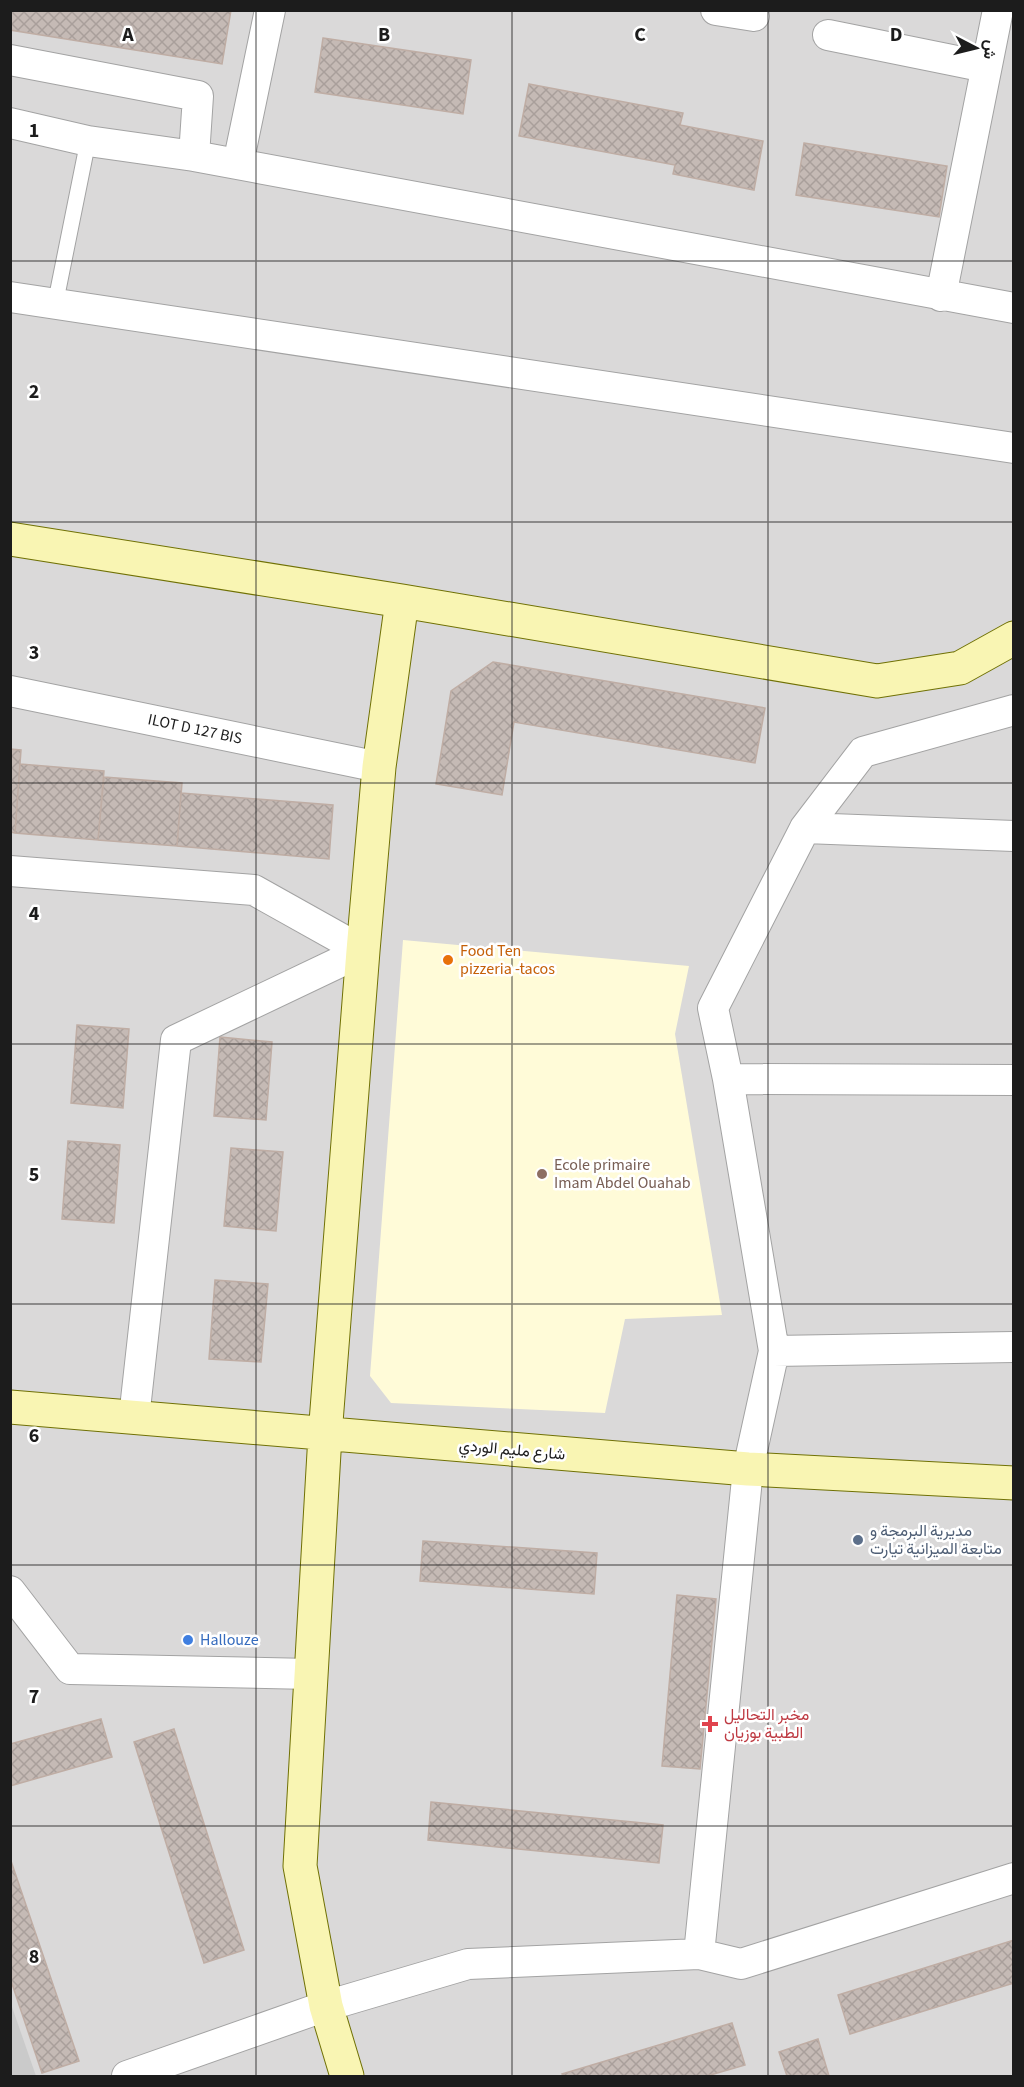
<svg xmlns="http://www.w3.org/2000/svg" width="1024" height="2087" viewBox="0 0 1024 2087" font-family="'Source Sans 3',Vazirmatn,sans-serif">
  <style>
    .residential { fill: #dad9d9 }
    .education { fill: #fffbd8 }
    .religious { fill: #cacaca }
    .building { fill: url(#building-cross-hatch); stroke: #bfada4; stroke-width: 1.5 }
    .lines { fill: none; stroke-linecap: round; stroke-linejoin: round }
    .lane-casing { stroke: #a3a3a3; stroke-width: 17 }
    .street-casing { stroke: #a3a3a3; stroke-width: 32 }
    .secondary-casing { stroke: #707105; stroke-width: 35 }
    .lane { stroke: #fff; stroke-width: 15 }
    .street { stroke: #fff; stroke-width: 30 }
    .secondary { stroke: #f9f5b3; stroke-width: 33 }
    .grid { fill: none; stroke: #1c1c1c; stroke-width: 1.5; stroke-opacity: 0.55 }
    .food-dot { fill: #e8710a; stroke: #fff; stroke-width: 2 }
    .education-dot { fill: #8d6e63; stroke: #fff; stroke-width: 2 }
    .service-dot { fill: #5c6f8a; stroke: #fff; stroke-width: 2 }
    .shop-dot { fill: #3f7fe0; stroke: #fff; stroke-width: 2 }
    .health-dot { fill: #e0444e; stroke: #fff; stroke-width: 2 }
    .labels { text-anchor: middle; dominant-baseline: central; stroke-width: 5; stroke-linejoin: round; paint-order: stroke }
    .street-label { font-size: 16px; fill: #1c1c1c; stroke: #fff }
    .food-label { font-size: 16px; fill: #c56008; stroke: #fff; text-anchor: start }
    .education-label { font-size: 16px; fill: #785e54; stroke: #fff; text-anchor: start }
    .service-label { font-size: 16px; fill: #4e5e75; stroke: #fff; text-anchor: start }
    .shop-label { font-size: 16px; fill: #366cbe; stroke: #fff; text-anchor: start }
    .health-label { font-size: 16px; fill: #be3a42; stroke: #fff; text-anchor: start }
    .grid-label { font-size: 20px; text-anchor: middle; font-weight: bold; fill: #1c1c1c; stroke: #fff; stroke-width: 5; stroke-linejoin: round; paint-order: stroke }
  </style>
  <defs>
    <pattern id="building-cross-hatch" width="8" height="8" patternUnits="userSpaceOnUse" patternTransform="scale(1.5)"><rect width="8" height="8" fill="#c5bab5"/><path d="M0 0l8 8M0 8l8-8" fill="none" stroke="#a99f9b"/></pattern>
  </defs>
  <rect width="100%" height="100%" fill="#ede8e1"/>
  <!-- residential -->
  <path class="residential" d="M 11,11 L 1013,11 L 1013,2076 L 11,2076 Z"/>
  <!-- education -->
  <path class="education" d="M 403,940 L 689,966 L 675,1034 L 722,1315 L 625,1319 L 605,1413 L 391,1403 L 370,1376 Z"/>
  <!-- religious -->
  <path class="religious" d="M 10,2004 L 11,2004 L 36,2076 L 11,2076 Z"/>
  <!-- building -->
  <path class="building" d="M 10,10 L 231,10 L 222,64 L 10,30 Z
    M 323,38 L 471,60 L 463,114 L 315,92 Z
    M 529,84 L 683,113 L 680,125 L 763,141 L 754,190 L 673,174 L 675,165 L 519,136 Z
    M 804,143 L 947,166 L 939,217 L 796,195 Z
    M 493,662 L 765,708 L 755,763 L 514,722 L 502,795 L 436,784 L 451,691 Z
    M 10,749 L 21,750 L 15,833 L 10,832 Z
    M 20,764 L 104,771 L 98,840 L 15,833 Z
    M 104,777 L 182,783 L 177,846 L 98,840 Z
    M 181,793 L 333,805 L 329,859 L 177,846 Z
    M 77,1025 L 129,1029 L 123,1108 L 71,1103 Z
    M 220,1037 L 272,1042 L 266,1120 L 214,1116 Z
    M 68,1141 L 120,1145 L 114,1223 L 62,1219 Z
    M 231,1148 L 283,1152 L 276,1231 L 224,1226 Z
    M 215,1280 L 268,1284 L 261,1362 L 209,1359 Z
    M 423,1541 L 597,1553 L 594,1594 L 420,1581 Z
    M 677,1595 L 716,1599 L 700,1769 L 662,1766 Z
    M 101,1719 L 112,1757 L 10,1786 L 10,1744 Z
    M 174,1729 L 244,1950 L 204,1963 L 134,1742 Z
    M 431,1802 L 663,1825 L 659,1863 L 428,1840 Z
    M 10,1858 L 79,2061 L 42,2073 L 10,1978 Z
    M 1014,1940 L 1014,1983 L 850,2034 L 838,1995 Z
    M 732,2023 L 745,2065 L 707,2076 L 563,2076 L 562,2074 Z
    M 818,2039 L 829,2076 L 787,2076 L 779,2052 Z"/>
  <g class="lines">
    <defs>
      <path id="lane" d="M 55,305 L 88,141"/>
      <path id="street" d="M 716,10 L 754,16
        M 828,35 L 986,67
        M 10,60 L 198,96 L 194,156
        M 10,123 L 88,141 L 194,156 L 1014,308
        M 238,164 L 270,10
        M 941,296 L 998,10
        M 10,297 L 1014,448
        M 10,691 L 379,767
        M 805,828 L 1014,836
        M 10,871 L 254,890 L 363,951
        M 728,1079 L 1014,1080
        M 774,1351 L 1014,1347
        M 134,1418 L 176,1040 L 363,951
        M 10,1591 L 70,1669 L 311,1674
        M 699,1954 L 748,1469 L 774,1351 L 728,1079 L 713,1008 L 805,828 L 863,752 L 1014,710
        M 127,2076 L 326,2006 L 468,1964 L 699,1954 L 741,1964 L 1014,1878"/>
      <path id="secondary" d="M 10,539 L 402,601 L 877,681 L 960,668 L 1014,638
        M 10,1407 L 748,1469 L 1014,1483
        M 347,2076 L 326,2006 L 300,1866 L 325,1435 L 363,951 L 379,767 L 402,601"/>
    </defs>
    <!-- lane casing -->
    <use href="#lane" class="lane-casing"/>
    <!-- street casing -->
    <use href="#street" class="street-casing"/>
    <!-- secondary casing -->
    <use href="#secondary" class="secondary-casing"/>
    <!-- lane -->
    <use href="#lane" class="lane"/>
    <!-- street -->
    <use href="#street" class="street"/>
    <!-- secondary -->
    <use href="#secondary" class="secondary"/>
  </g>
  <!-- grid -->
  <path class="grid" d="M 256,10 L 256,2076M 512,10 L 512,2076M 768,10 L 768,2076M 10,261 L 1014,261M 10,522 L 1014,522M 10,783 L 1014,783M 10,1044 L 1014,1044M 10,1304 L 1014,1304M 10,1565 L 1014,1565M 10,1826 L 1014,1826"/>
  <!-- markers -->
  <circle class="food-dot" cx="448" cy="960" r="6"/>
  <circle class="education-dot" cx="542" cy="1174" r="6"/>
  <circle class="service-dot" cx="858" cy="1540" r="6"/>
  <circle class="shop-dot" cx="188" cy="1640" r="6"/>
  <path class="health-dot" d="M707 1715h6v6h6v6h-6v6h-6v-6h-6v-6h6z"/>
  <g class="labels">
    <!-- street labels -->
    <g class="street-label">
      <text transform="translate(195 729) rotate(12)">ILOT D 127 BIS</text>
      <text transform="translate(512 1450) rotate(5)">شارع مليم الوردي</text>
    </g>
    <!-- food labels -->
    <g class="food-label">
      <text x="460" y="951">Food Ten<tspan x="460" dy="18">pizzeria -tacos</tspan></text>
    </g>
    <!-- education labels -->
    <g class="education-label">
      <text x="554" y="1165">Ecole primaire<tspan x="554" dy="18">Imam Abdel Ouahab</tspan></text>
    </g>
    <!-- service labels -->
    <g class="service-label">
      <text x="870" y="1531">مديرية البرمجة و<tspan x="870" dy="18">متابعة الميزانية تيارت</tspan></text>
    </g>
    <!-- shop labels -->
    <g class="shop-label">
      <text x="200" y="1640">Hallouze</text>
    </g>
    <!-- health labels -->
    <g class="health-label">
      <text x="724" y="1715">مخبر التحاليل<tspan x="724" dy="18">الطبية بوزيان</tspan></text>
    </g>
  </g>
  <g class="grid-label">
    <text x="128" y="41">A</text>
    <text x="384" y="41">B</text>
    <text x="640" y="41">C</text>
    <text x="896" y="41">D</text>
    <text x="34" y="137">1</text>
    <text x="34" y="398">2</text>
    <text x="34" y="659">3</text>
    <text x="34" y="920">4</text>
    <text x="34" y="1181">5</text>
    <text x="34" y="1442">6</text>
    <text x="34" y="1703">7</text>
    <text x="34" y="1963">8</text>
  </g>
  <!-- border -->
  <rect width="1024" height="2087" fill="none" stroke="#1c1c1c" stroke-width="24"/>
  <!-- north arrow -->
  <g transform="translate(976 48) rotate(97)" stroke="#ffffff" stroke-width="4.5" paint-order="stroke">
  <path d="M0-4.5L10 22L0 15L-10 22Z" fill="#1c1c1c"/>
  <text y="-9" font-size="16" font-weight="bold" text-anchor="middle" fill="#1c1c1c">ش</text>
  </g>
</svg>
